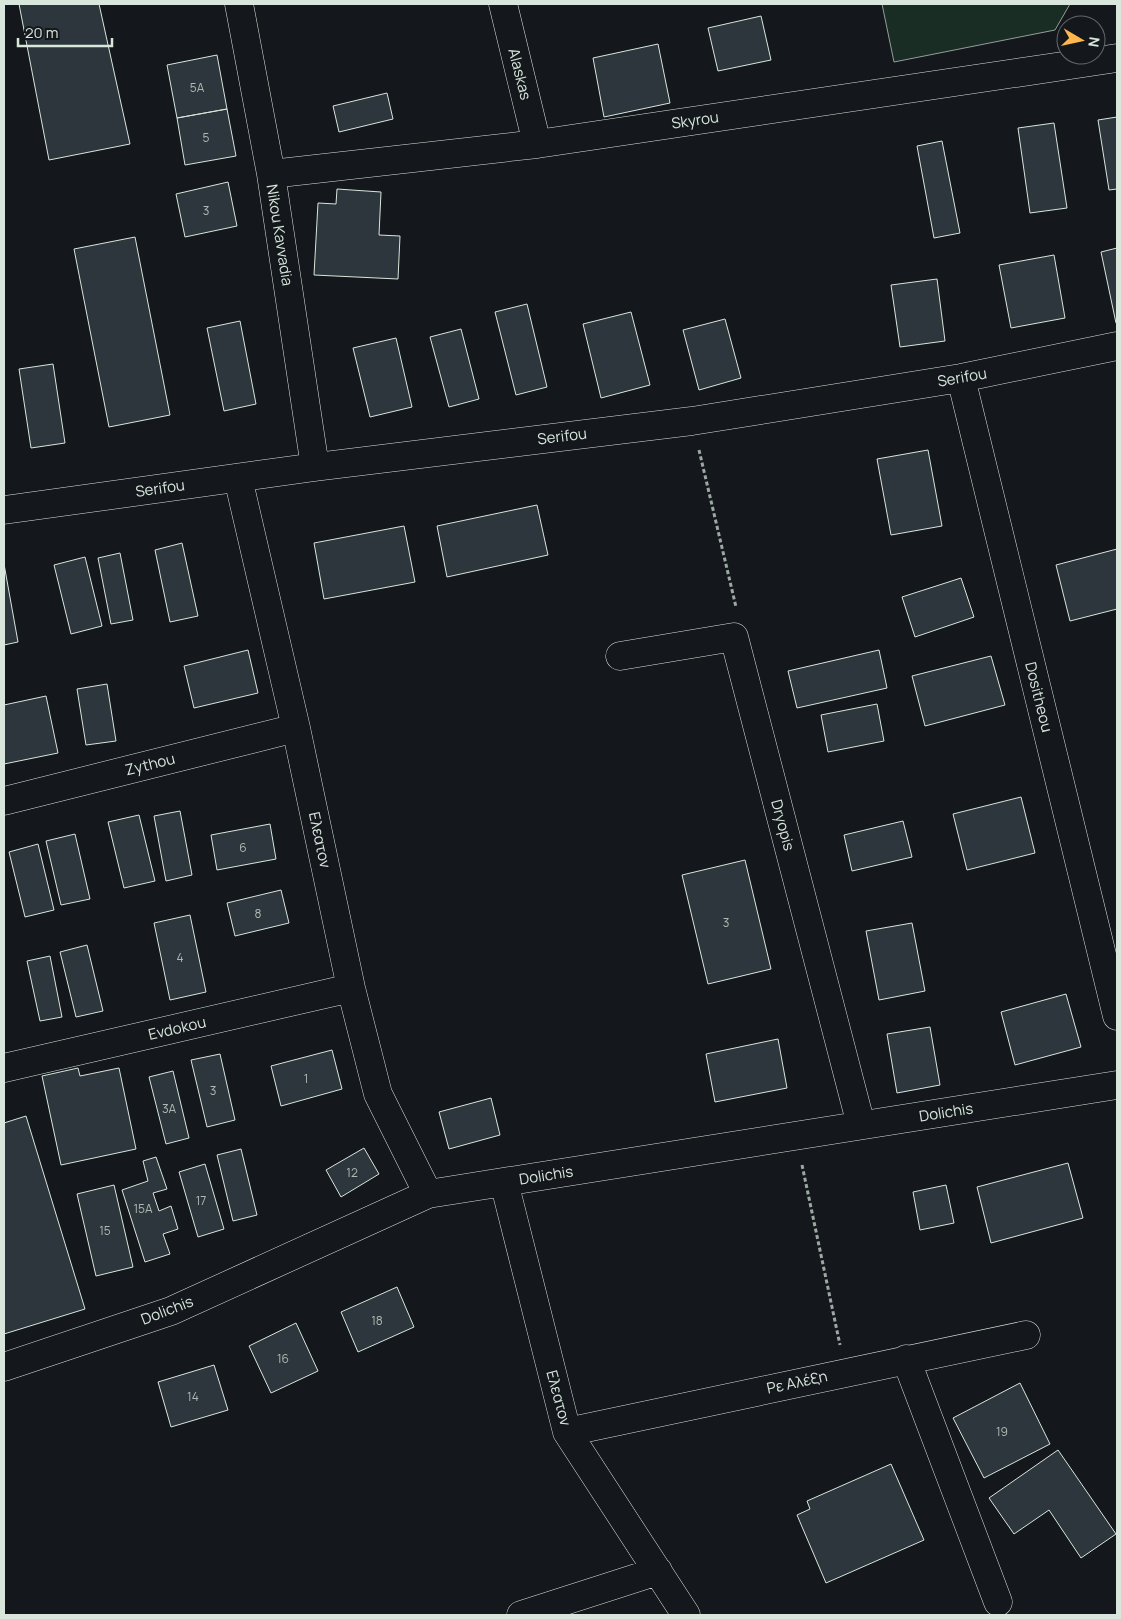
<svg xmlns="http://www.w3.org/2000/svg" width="1121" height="1619" viewBox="0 0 1121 1619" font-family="Manrope,sans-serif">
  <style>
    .green { fill: #1a2d24; stroke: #939e99 }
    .building { fill: #2c363c; stroke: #d8e6dc }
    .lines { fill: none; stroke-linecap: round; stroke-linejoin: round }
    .minor-casing { stroke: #d8e6dc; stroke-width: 29 }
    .path { stroke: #9da8a2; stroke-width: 3; stroke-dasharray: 4 2.5; stroke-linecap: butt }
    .minor { stroke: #14181c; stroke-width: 28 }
    .labels { text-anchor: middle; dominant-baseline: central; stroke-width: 4; stroke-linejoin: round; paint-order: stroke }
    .number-label { font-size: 12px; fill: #adbab4 }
    .street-label { font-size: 15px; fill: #d8e6dc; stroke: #14181c }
  </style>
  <rect width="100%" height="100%" fill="#14181c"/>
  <!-- green -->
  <path class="green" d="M 882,4 L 1070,4 L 1055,30 L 894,62 Z"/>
  <!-- building -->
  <path class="building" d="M 19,4 L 99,4 L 130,144 L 49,160 Z
    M 761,16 L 771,60 L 718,71 L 708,28 Z
    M 658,44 L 670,103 L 604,117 L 593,58 Z
    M 217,55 L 227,109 L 177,118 L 167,65 Z
    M 387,93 L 393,119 L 339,132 L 333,106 Z
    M 227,109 L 236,156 L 185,165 L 177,118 Z
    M 1117,117 L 1117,189 L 1109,190 L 1098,120 Z
    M 1054,123 L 1067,208 L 1030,213 L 1018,128 Z
    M 942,141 L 960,233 L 934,238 L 917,146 Z
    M 228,182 L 237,226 L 185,237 L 176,194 Z
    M 337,189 L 381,192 L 379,235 L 400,236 L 398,279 L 314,275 L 318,203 L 336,204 Z
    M 135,237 L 170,415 L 109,427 L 74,249 Z
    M 1117,248 L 1117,323 L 1116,323 L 1101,252 Z
    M 1054,255 L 1065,318 L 1011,328 L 999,265 Z
    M 937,279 L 945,341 L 900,347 L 891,285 Z
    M 527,304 L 547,387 L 516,395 L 495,312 Z
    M 631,312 L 650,385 L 601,398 L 583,324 Z
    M 725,319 L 741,378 L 699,390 L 683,330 Z
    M 240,321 L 256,404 L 224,411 L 207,328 Z
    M 461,329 L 479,399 L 449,407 L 430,337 Z
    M 396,338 L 412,407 L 370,417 L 353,348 Z
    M 53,364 L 65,443 L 31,448 L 19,369 Z
    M 928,450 L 942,526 L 891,535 L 877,459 Z
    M 537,505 L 548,555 L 447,577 L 437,526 Z
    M 404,526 L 415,582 L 324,599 L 314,543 Z
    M 182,543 L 198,616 L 170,622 L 155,550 Z
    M 1117,549 L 1117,609 L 1070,621 L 1056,565 Z
    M 120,553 L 133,620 L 111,624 L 98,558 Z
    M 85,557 L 102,626 L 71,634 L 54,565 Z
    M 4,564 L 18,642 L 4,645 Z
    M 961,578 L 974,617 L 915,637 L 902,597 Z
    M 248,650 L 258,693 L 194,708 L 184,666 Z
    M 879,650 L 887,688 L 797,708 L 788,671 Z
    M 991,656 L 1005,705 L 925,726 L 912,676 Z
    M 107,684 L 116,741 L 86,745 L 77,689 Z
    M 46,696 L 58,753 L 4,764 L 4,705 Z
    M 877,704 L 884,741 L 828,752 L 821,715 Z
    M 1021,797 L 1035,853 L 967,870 L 953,814 Z
    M 180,811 L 192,875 L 166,881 L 154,816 Z
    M 139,815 L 155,881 L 124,888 L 108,822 Z
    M 903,821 L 912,857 L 852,871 L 844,835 Z
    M 270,824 L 276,859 L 217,870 L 211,835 Z
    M 75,834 L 90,899 L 61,905 L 46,841 Z
    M 38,844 L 54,910 L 25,917 L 9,852 Z
    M 745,860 L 771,969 L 708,984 L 682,875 Z
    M 281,890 L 289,923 L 235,936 L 227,903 Z
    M 190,915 L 206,992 L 170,1000 L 154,923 Z
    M 912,923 L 925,991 L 879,1000 L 866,931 Z
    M 87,945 L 103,1011 L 76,1017 L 60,952 Z
    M 50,956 L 62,1017 L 40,1021 L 27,961 Z
    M 1066,994 L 1081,1047 L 1015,1065 L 1001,1012 Z
    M 930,1027 L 940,1085 L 897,1093 L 887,1034 Z
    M 778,1039 L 787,1088 L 715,1102 L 706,1054 Z
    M 332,1050 L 342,1089 L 281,1106 L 271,1066 Z
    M 220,1054 L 235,1120 L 207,1127 L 191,1060 Z
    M 78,1068 L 80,1076 L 119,1068 L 136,1149 L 61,1165 L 42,1076 Z
    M 173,1071 L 189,1138 L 166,1144 L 149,1077 Z
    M 491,1098 L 500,1135 L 449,1149 L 439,1112 Z
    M 26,1116 L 85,1309 L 4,1334 L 4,1123 Z
    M 364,1148 L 379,1174 L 341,1197 L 326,1170 Z
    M 241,1149 L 257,1215 L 233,1221 L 217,1155 Z
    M 156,1157 L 167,1189 L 153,1193 L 159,1211 L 171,1206 L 178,1229 L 163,1234 L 170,1254 L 145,1262 L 122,1190 L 148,1181 L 143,1161 Z
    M 1068,1163 L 1083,1218 L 991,1243 L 977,1187 Z
    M 205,1164 L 224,1229 L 198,1237 L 179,1172 Z
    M 114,1185 L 133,1267 L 96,1276 L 77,1194 Z
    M 946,1185 L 954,1223 L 920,1230 L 913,1192 Z
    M 397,1287 L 414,1327 L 358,1352 L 341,1312 Z
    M 296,1323 L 318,1371 L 271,1393 L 249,1346 Z
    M 214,1365 L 228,1410 L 171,1427 L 158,1382 Z
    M 1020,1383 L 1050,1444 L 984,1478 L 953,1418 Z
    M 1058,1450 L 1116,1534 L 1081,1558 L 1049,1510 L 1014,1534 L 989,1498 Z
    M 891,1464 L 924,1540 L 826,1583 L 797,1515 L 810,1509 L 807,1501 Z"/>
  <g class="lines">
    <defs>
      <path id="minor" d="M 239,4 L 271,174 L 315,467
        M 503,4 L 537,144
        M 271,174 L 537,144 L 1117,58
        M 961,378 L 1117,1016
        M 238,478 L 296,728 L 351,988 L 378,1094 L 428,1194
        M 4,510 L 315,467 L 692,421 L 961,378 L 1117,346
        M 620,656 L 734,637 L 861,1125
        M 4,801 L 296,728
        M 4,1068 L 351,988
        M 504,1182 L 567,1432 L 686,1615
        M 906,1359 L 998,1602
        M 4,1367 L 171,1311 L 428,1194 L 1117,1085
        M 567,1432 L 1026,1335
        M 521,1615 L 658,1571"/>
    </defs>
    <!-- minor casing -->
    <use href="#minor" class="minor-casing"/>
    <!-- path -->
    <path class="path" d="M 699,450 L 736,607
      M 802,1165 L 840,1345"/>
    <!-- minor -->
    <use href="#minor" class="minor"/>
  </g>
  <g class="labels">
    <!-- number labels -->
    <g class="number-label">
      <text x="197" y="87">5A</text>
      <text x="206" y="137">5</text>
      <text x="206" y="210">3</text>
      <text x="243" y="847">6</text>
      <text x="258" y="913">8</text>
      <text x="726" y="922">3</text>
      <text x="180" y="957">4</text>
      <text x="306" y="1078">1</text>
      <text x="213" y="1090">3</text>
      <text x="169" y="1108">3A</text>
      <text x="352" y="1172">12</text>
      <text x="201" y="1200">17</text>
      <text x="143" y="1208">15A</text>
      <text x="105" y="1230">15</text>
      <text x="377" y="1320">18</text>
      <text x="283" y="1358">16</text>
      <text x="193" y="1396">14</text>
      <text x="1002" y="1431">19</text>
    </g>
    <!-- street labels -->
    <g class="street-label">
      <text transform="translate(520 74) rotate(76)">Alaskas</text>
      <text transform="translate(695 120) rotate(-8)">Skyrou</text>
      <text transform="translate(280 235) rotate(81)">Nikou Kavvadia</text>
      <text transform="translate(962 377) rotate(-10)">Serifou</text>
      <text transform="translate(562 436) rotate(-7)">Serifou</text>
      <text transform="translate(160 488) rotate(-8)">Serifou</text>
      <text transform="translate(1039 697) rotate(76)">Dositheou</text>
      <text transform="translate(150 764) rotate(-14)">Zythou</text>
      <text transform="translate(783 825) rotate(75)">Dryopis</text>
      <text transform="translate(320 840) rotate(78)">Ελεατον</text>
      <text transform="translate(177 1028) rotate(-13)">Evdokou</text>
      <text transform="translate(946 1112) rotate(-9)">Dolichis</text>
      <text transform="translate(546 1175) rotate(-9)">Dolichis</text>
      <text transform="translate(167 1310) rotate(-21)">Dolichis</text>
      <text transform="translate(797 1382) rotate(-12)">Ρε Αλέξη</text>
      <text transform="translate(559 1398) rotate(75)">Ελεατον</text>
    </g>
  </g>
  <!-- border -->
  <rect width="1121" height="1619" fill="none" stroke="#d8e6dc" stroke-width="10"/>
  <!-- north arrow -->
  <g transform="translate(1081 40) rotate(99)"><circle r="24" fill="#14181c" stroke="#626a69"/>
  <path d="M0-4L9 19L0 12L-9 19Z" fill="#ffb74d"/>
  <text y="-8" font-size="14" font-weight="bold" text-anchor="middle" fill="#d8e6dc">N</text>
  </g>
  <!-- scale -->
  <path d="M18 38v8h94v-8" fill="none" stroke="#d8e6dc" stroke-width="2.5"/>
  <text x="25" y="38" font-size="15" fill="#d8e6dc" stroke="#14181c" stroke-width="4" paint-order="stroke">20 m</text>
</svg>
